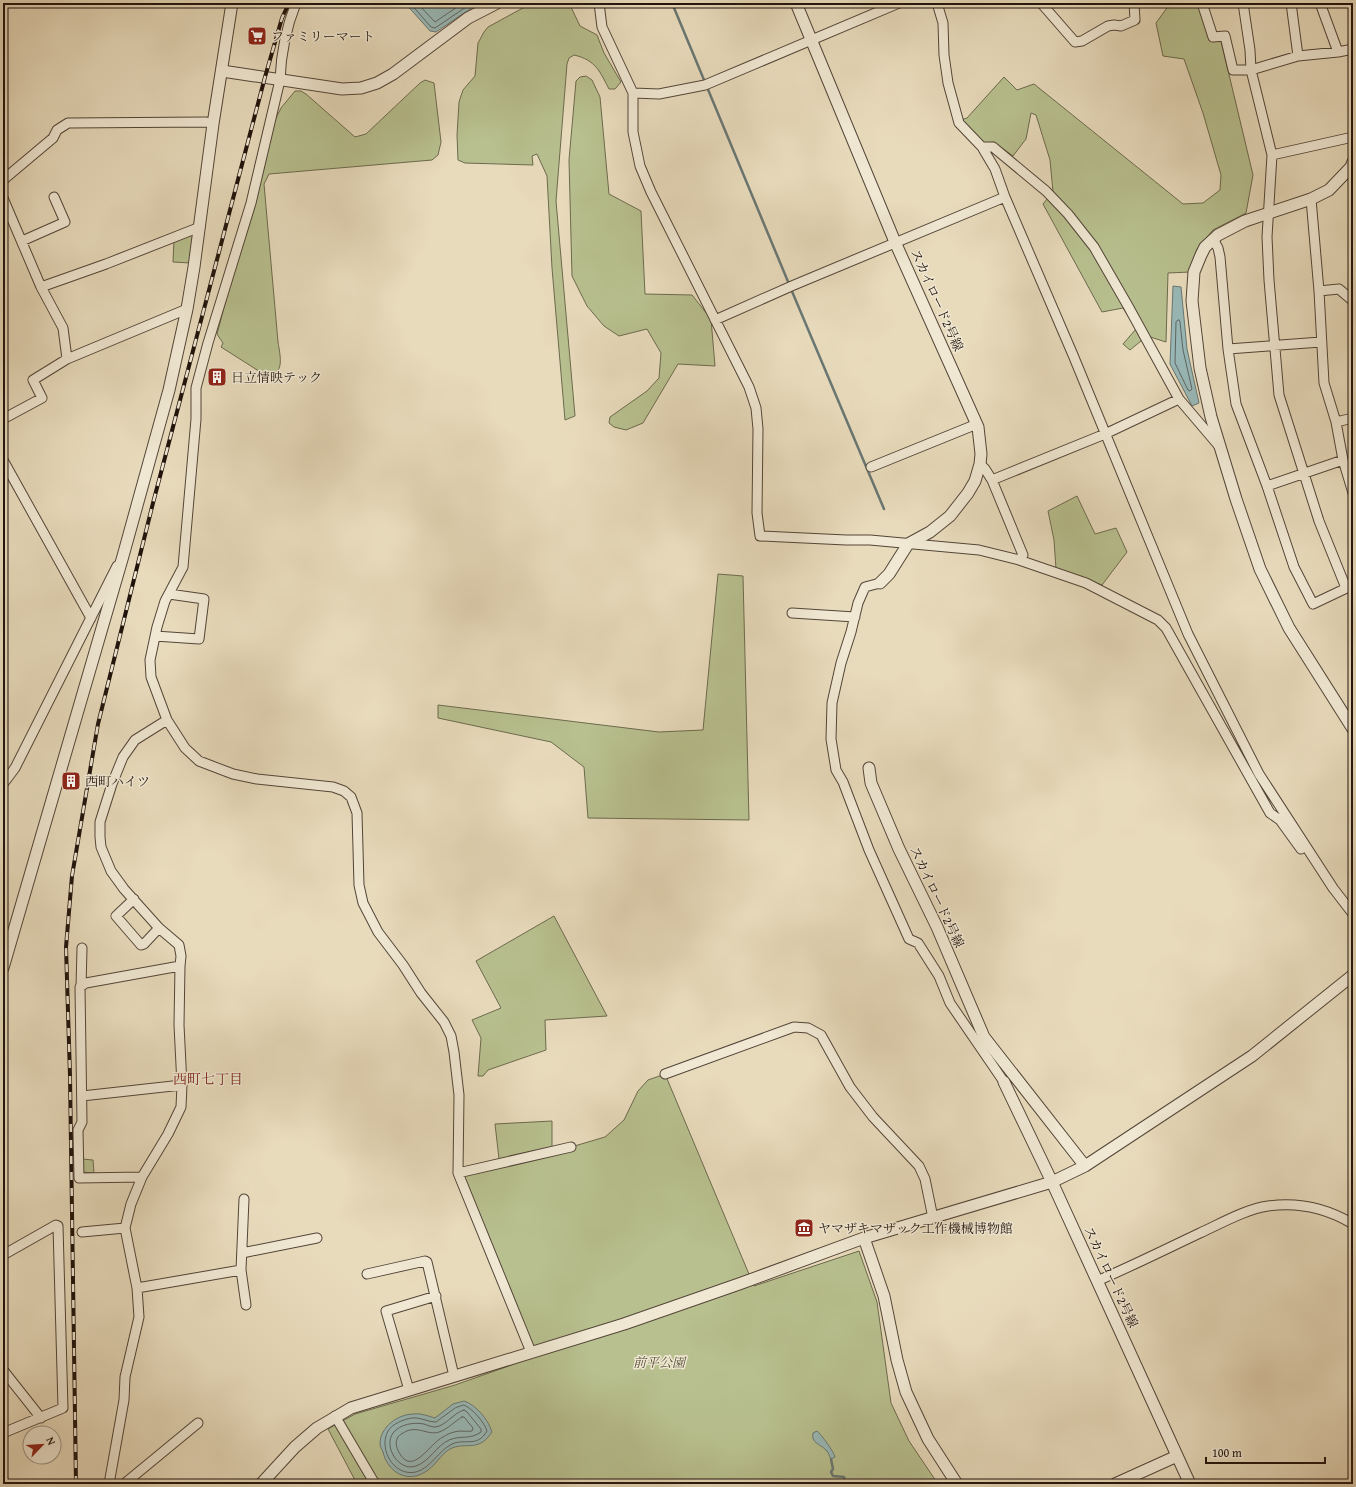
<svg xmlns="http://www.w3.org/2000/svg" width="1356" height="1487" viewBox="0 0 1356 1487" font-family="'Gentium Book Plus','Noto Serif JP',serif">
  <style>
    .green { fill: #b8c08f; stroke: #6c6a4e }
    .water { fill: #99b9b8; stroke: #697773 }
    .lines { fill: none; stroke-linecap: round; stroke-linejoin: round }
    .shore { stroke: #5d6662; stroke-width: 1 }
    .stream { stroke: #697773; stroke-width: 2.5 }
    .minor-casing { stroke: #534538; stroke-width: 11 }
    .tertiary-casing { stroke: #534538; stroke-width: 13 }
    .minor { stroke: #f0e8d3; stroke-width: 9 }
    .tertiary { stroke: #f0e8d3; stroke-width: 11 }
    .rail-casing { stroke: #21130c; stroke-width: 4 }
    .rail { stroke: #f0e8d3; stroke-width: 2.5; stroke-dasharray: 8; stroke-linecap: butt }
    .labels { text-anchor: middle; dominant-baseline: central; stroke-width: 3; stroke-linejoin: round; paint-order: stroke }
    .poi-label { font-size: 13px; fill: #21130c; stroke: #f0e8d3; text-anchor: start }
    .street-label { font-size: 13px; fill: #21130c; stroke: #f0e8d3 }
    .park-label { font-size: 13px; font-style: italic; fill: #56503a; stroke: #f0e8d3 }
    .neighbourhood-label { font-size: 14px; fill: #7a1f14; stroke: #f0e8d3 }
  </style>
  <rect width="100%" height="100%" fill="#e8dbbc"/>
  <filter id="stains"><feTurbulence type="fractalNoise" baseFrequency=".005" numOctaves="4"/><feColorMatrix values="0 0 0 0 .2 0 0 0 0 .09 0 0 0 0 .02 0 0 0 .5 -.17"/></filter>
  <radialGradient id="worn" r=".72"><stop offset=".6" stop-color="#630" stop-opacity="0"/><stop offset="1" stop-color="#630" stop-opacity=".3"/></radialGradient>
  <!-- green -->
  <path class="green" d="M 532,3 L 569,3 L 580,26 L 597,35 L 604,53 L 621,82 L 615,89 L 609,89 C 600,72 596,60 574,55 L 569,58 L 567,64 L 556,201 L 575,416 L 565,420 L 552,268 L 547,176 L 537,154 L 532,156 L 533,165 L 465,163 L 458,160 L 457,135 L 459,102 L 463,90 L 475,76 L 478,43 L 484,32 L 488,27 Z
    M 1168,3 L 1198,3 L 1209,40 L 1221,41 L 1253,175 L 1246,213 L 1213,230 L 1197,249 L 1190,272 L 1168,273 L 1166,342 L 1147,336 L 1130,350 L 1123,344 L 1136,329 L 1123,308 L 1102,312 L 1043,204 L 1053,192 L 1050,160 L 1036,115 L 1031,113 L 1026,139 L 1013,156 L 994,142 L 983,144 L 961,120 L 967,118 L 1004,77 L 1017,90 L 1034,84 L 1183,204 L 1203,203 L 1220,190 L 1221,175 L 1203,113 L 1184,59 L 1163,56 L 1156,23 L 1169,5 Z
    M 586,76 L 592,80 L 600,97 L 609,194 L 641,211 L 645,294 L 692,295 L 711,319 L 715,366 L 678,364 L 643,423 L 626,430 L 614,427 L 609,423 L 610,417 L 647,391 L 659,378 L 661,353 L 647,329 L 619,336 L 604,326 L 587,306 L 572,276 L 569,160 L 576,81 L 580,77 Z
    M 425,80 L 434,83 L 441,142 L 438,155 L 432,160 L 269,174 L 264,184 L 278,342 C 280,355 286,377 265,375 L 221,347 L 223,343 L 217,334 L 272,126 L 281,108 L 295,91 L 301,91 L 306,94 L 355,137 L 366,134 L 420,83 Z
    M 194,235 L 190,263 L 173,262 L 174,240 Z
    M 1077,496 L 1095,534 L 1116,528 L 1127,552 L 1102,585 L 1056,569 L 1054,540 L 1048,511 Z
    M 718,574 L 743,576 L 749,820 L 588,818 L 584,767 L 551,742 L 438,718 L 438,705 L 659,732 L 703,730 Z
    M 554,916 L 607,1016 L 545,1020 L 546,1050 L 488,1070 L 483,1076 L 478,1076 L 481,1038 L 472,1020 L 501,1008 L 476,961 Z
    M 665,1074 L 754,1286 L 859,1251 L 877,1302 L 891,1403 L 909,1441 L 938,1484 L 357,1484 L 328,1429 L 355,1414 L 455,1385 L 537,1356 L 458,1173 L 571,1147 L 605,1137 L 624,1120 L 638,1091 L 648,1080 Z
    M 552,1121 L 552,1150 L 499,1159 L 495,1124 Z
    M 82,1159 L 93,1160 L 94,1173 L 82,1172 Z"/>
  <!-- water -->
  <path class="water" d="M 405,3 L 479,3 L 436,32 L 430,31 Z
    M 1173,286 L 1181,287 L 1187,349 L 1199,403 L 1192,406 L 1170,364 Z
    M 464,1401 C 476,1405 488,1419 492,1432 C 477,1455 463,1439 447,1451 C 436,1460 434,1469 419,1475 C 402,1481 387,1469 383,1452 C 382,1450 380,1446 380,1444 C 380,1427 398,1414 414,1414 C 420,1413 428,1416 435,1418 L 453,1404 Z
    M 817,1431 C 821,1434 834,1452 835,1457 L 831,1459 C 829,1456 829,1453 826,1450 C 820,1444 811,1443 813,1433 Z"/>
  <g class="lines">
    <!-- shore -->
    <path class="shore" d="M 410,3 L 431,27 L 435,28 L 472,3
      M 417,3 L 435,22 L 463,3
      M 1179,320 L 1180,322 L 1183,350 L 1192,389 L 1190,391 L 1188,390 L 1175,363 L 1176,322 Z
      M 464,1405 C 472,1408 485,1423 487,1431 C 477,1448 466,1438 452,1444 C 438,1451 431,1468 416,1472 C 394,1477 378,1449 388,1431 C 392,1424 404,1419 412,1418 C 420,1417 428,1422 436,1422 L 455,1408 Z
      M 464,1410 L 467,1412 L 481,1429 L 481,1432 C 470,1440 461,1435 449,1440 C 436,1446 430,1461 416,1466 C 399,1472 383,1447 393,1433 C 400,1424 414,1422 424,1424 C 427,1425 431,1427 435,1427 C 446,1426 453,1413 464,1410 Z
      M 462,1417 L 464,1417 L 473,1428 L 472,1431 C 466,1432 460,1430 454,1432 C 450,1433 446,1435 443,1437 C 430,1443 413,1476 400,1454 C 397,1449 395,1444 397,1439 C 398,1436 400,1435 403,1433 C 417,1424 427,1436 439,1432 C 448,1429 455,1421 462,1417 Z"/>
    <!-- stream -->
    <path class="stream" d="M 672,3 L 789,284
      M 791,289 L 884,509
      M 831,1459 L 833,1469 L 831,1472 L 833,1476 L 844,1477 L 846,1484"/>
    <defs>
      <path id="minor" d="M 296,3 C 286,28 281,53 280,80 L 251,203 L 208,343 L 196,388 L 196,419 L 183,567 L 165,601 L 157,627 L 150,660 L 151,677 L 167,720 L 185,748 L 199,761 L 233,774 L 257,779 L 333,787 L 344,791 L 351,797 L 357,813 L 359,885 L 363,903 L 378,932 L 403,965 L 421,993 L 444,1022 L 451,1036 L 454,1052 L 459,1095 L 458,1173 L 531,1352
        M 599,3 L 602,27 L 633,93 L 633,132 L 640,166 L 651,192 L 749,387 L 756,408 L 758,429 L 757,513 L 760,536 L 846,540 L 870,540 L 979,550 L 1019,560 L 1023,555 L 992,480 L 985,469 L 980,464
        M 937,3 L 943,23 L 944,55 L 948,83 L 959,123 L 982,147 L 995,169 L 1005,197 L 1073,355 L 1188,634 L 1259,774 L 1333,888 L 1353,914
        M 1041,3 L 1075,42 L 1082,41 L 1108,26 L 1114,25 L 1121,26 L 1135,20 L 1134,3
        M 1202,3 L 1213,37 L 1225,36 L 1233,70 L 1251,70 L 1298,56 L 1338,52 L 1353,49
        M 1243,3 L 1250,50 L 1251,70 L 1272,155 L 1267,237 L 1269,280 L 1279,395 L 1319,521 L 1346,588
        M 1291,3 L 1298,56
        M 1320,3 L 1338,52
        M 633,93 L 659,94 L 705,85 L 899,3
        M 982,147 L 993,147 L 1046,191 L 1068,214 L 1094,247 L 1128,306 L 1179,399 L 1219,446
        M 1272,155 L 1353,137
        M 3,180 L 53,138 L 57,130 L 68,123 L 206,122 L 213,124
        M 3,198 L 41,287 L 63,328 L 67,359
        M 1311,199 L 1319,291 L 1324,383 L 1336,422 L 1343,460 L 1353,493
        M 1213,239 L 1218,248 L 1220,257 L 1228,349 L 1236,404 L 1267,486 L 1294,567 L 1313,604 L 1353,585
        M 22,241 L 65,222 L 54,197
        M 41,287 L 106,264 L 200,227
        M 1319,291 L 1339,289 L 1353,301
        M 715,320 L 794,285 L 1005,197
        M 1228,349 L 1321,342
        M 3,419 L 42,398 L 33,380 L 67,359 L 187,309
        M 1336,422 L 1353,418
        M 3,460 L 91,618
        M 871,467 L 977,424
        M 992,480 L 1105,434 L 1179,399
        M 1267,486 L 1343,460
        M 1019,560 L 1086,583 L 1158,620 L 1166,628 L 1270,813 L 1280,820 L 1301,849
        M 880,583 L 865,587 L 858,603 L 851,632 L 841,663 L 832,703 L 831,739 L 836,770 L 843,782 L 869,850 L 909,939 L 918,943 L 939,976 L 950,1003 L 1004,1082
        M 792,613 L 855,617
        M 155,636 L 199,639 L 204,599 L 169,594
        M 3,784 L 15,768 L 117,566
        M 134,899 L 116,916 L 141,945 L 144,944 L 159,928
        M 81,987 L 82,948
        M 665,1074 L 794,1027 L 808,1028 L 821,1035 L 850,1087 L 873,1117 L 919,1166 L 925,1179 L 933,1218
        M 82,1096 L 182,1085
        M 458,1173 L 571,1147
        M 142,1177 L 79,1178 L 78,1130 L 82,1122 L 80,987 L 86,983 L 180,966
        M 244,1199 L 241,1270 L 246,1305
        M 82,1232 L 125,1228
        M 242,1253 L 317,1238
        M 3,1255 L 56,1225 L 58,1226 L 63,1408 L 3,1433
        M 367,1274 L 425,1261 L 427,1262 L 454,1376
        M 1097,1281 C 1132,1266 1166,1249 1200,1233 C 1220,1224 1246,1209 1268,1206 C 1298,1202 1328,1209 1353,1224
        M 137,1288 L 241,1270
        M 3,1370 L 41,1418
        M 409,1390 L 386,1311 L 436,1296
        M 335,1416 L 375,1484
        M 109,1484 L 124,1400 L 125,1377 L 139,1317 L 137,1288 L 125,1228 L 131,1204 L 142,1177 L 168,1134 L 181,1107 L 182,1085 L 179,1025 L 180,966 L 181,956 L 179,945 L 159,928 L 124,889 L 111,871 L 101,847 L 100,837 L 100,822 L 112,784 L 123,757 L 135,740 L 167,720
        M 124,1484 L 198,1423"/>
      <path id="tertiary" d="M 796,3 L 895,242 L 978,427 L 981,454 L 980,464 L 975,481 L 968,493 L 950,516 L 930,532 L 908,544 L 889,574 L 880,583
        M 222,71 L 342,89 L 361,88 L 377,83 L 393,74 L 468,18 L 497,3
        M 1353,162 L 1351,167 L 1329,190 L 1311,199 L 1245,221 L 1218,235 L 1205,247 L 1201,255 L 1194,272 L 1192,301 L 1200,368 L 1211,417 L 1236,499 L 1260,569 L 1289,628 L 1353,729
        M 869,768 L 871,783 L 899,849 L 937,927 L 984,1037 L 1085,1166
        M 3,968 L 123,556 L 169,390 L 187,309 L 194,267 L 213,124 L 232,3
        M 1004,1082 L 1052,1182 L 1190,1484
        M 864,1238 L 884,1296 L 897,1360 L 906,1392 L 928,1439 L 957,1484
        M 261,1484 L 295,1447 L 317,1428 L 351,1408 L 624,1324 L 739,1284 L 864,1238 L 1052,1182 L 1085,1166 L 1252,1056 L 1353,975
        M 1115,1484 L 1177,1456"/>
    </defs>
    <!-- minor casing -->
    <use href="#minor" class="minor-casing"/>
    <!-- tertiary casing -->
    <use href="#tertiary" class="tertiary-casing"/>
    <!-- minor -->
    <use href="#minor" class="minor"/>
    <!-- tertiary -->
    <use href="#tertiary" class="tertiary"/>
    <defs>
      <path id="rail" d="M 76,1484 L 70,1076 L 66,947 L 72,876 L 98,724 L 153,503 L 265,77 L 282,18 L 289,3"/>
    </defs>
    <!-- rail casing -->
    <use href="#rail" class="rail-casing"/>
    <!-- rail -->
    <use href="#rail" class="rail"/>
  </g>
  <!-- icons -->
  <defs>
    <symbol id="supermarket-square" viewBox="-11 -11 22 22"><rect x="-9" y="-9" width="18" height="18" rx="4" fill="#8f2418" stroke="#f0e8d3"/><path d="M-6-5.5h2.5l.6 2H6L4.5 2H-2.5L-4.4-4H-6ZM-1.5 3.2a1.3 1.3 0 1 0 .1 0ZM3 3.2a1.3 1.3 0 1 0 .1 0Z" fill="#fff"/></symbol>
    <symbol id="building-square" viewBox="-11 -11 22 22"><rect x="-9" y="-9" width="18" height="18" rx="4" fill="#8f2418" stroke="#f0e8d3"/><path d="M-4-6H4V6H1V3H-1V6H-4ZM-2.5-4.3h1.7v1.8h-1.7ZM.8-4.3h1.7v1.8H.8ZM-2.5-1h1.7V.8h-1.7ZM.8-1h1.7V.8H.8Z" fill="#fff"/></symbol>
    <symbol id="museum-square" viewBox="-11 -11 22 22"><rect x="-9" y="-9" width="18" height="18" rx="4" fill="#8f2418" stroke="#f0e8d3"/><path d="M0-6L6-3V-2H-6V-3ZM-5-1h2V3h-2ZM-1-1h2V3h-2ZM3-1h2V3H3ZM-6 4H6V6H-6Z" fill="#fff"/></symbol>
  </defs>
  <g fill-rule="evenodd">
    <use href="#supermarket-square" x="246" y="25" width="22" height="22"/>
    <use href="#building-square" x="206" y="366" width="22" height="22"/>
    <use href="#building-square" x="60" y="770" width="22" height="22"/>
    <use href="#museum-square" x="793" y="1217" width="22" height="22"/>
  </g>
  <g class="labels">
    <!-- poi labels -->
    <g class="poi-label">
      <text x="271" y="36">ファミリーマート</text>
      <text x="231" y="377">日立情映テック</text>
      <text x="85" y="781">西町ハイツ</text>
      <text x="818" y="1228">ヤマザキマザック工作機械博物館</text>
    </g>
    <!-- street labels -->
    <g class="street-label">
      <text transform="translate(937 300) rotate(66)">スカイロード2号線</text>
      <text transform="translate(937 897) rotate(65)">スカイロード2号線</text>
      <text transform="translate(1111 1277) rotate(65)">スカイロード2号線</text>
    </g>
    <!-- park labels -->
    <g class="park-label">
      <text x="659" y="1362">前平公園</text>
    </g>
    <!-- neighbourhood labels -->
    <g class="neighbourhood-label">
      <text x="208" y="1079">西町七丁目</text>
    </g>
  </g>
  <!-- margin -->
  <rect width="1356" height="1487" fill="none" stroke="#e8dbbc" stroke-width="16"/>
  <rect x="4" y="4" width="1348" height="1479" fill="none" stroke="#21130c" stroke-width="2"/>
  <rect x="8" y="8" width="1340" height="1471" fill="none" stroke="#21130c"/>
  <!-- north arrow -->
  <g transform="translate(42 1445) rotate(65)"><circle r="19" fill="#f0e8d3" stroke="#9d9383"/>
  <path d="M0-3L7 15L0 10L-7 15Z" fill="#8f2418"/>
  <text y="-6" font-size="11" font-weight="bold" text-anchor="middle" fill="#21130c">N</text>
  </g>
  <!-- scale -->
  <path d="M1206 1457v6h119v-6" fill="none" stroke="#21130c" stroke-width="2"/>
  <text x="1212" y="1457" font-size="12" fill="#21130c" stroke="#f0e8d3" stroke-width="3" paint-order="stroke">100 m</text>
  <rect width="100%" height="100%" filter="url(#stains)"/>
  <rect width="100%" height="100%" fill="url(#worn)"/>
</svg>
